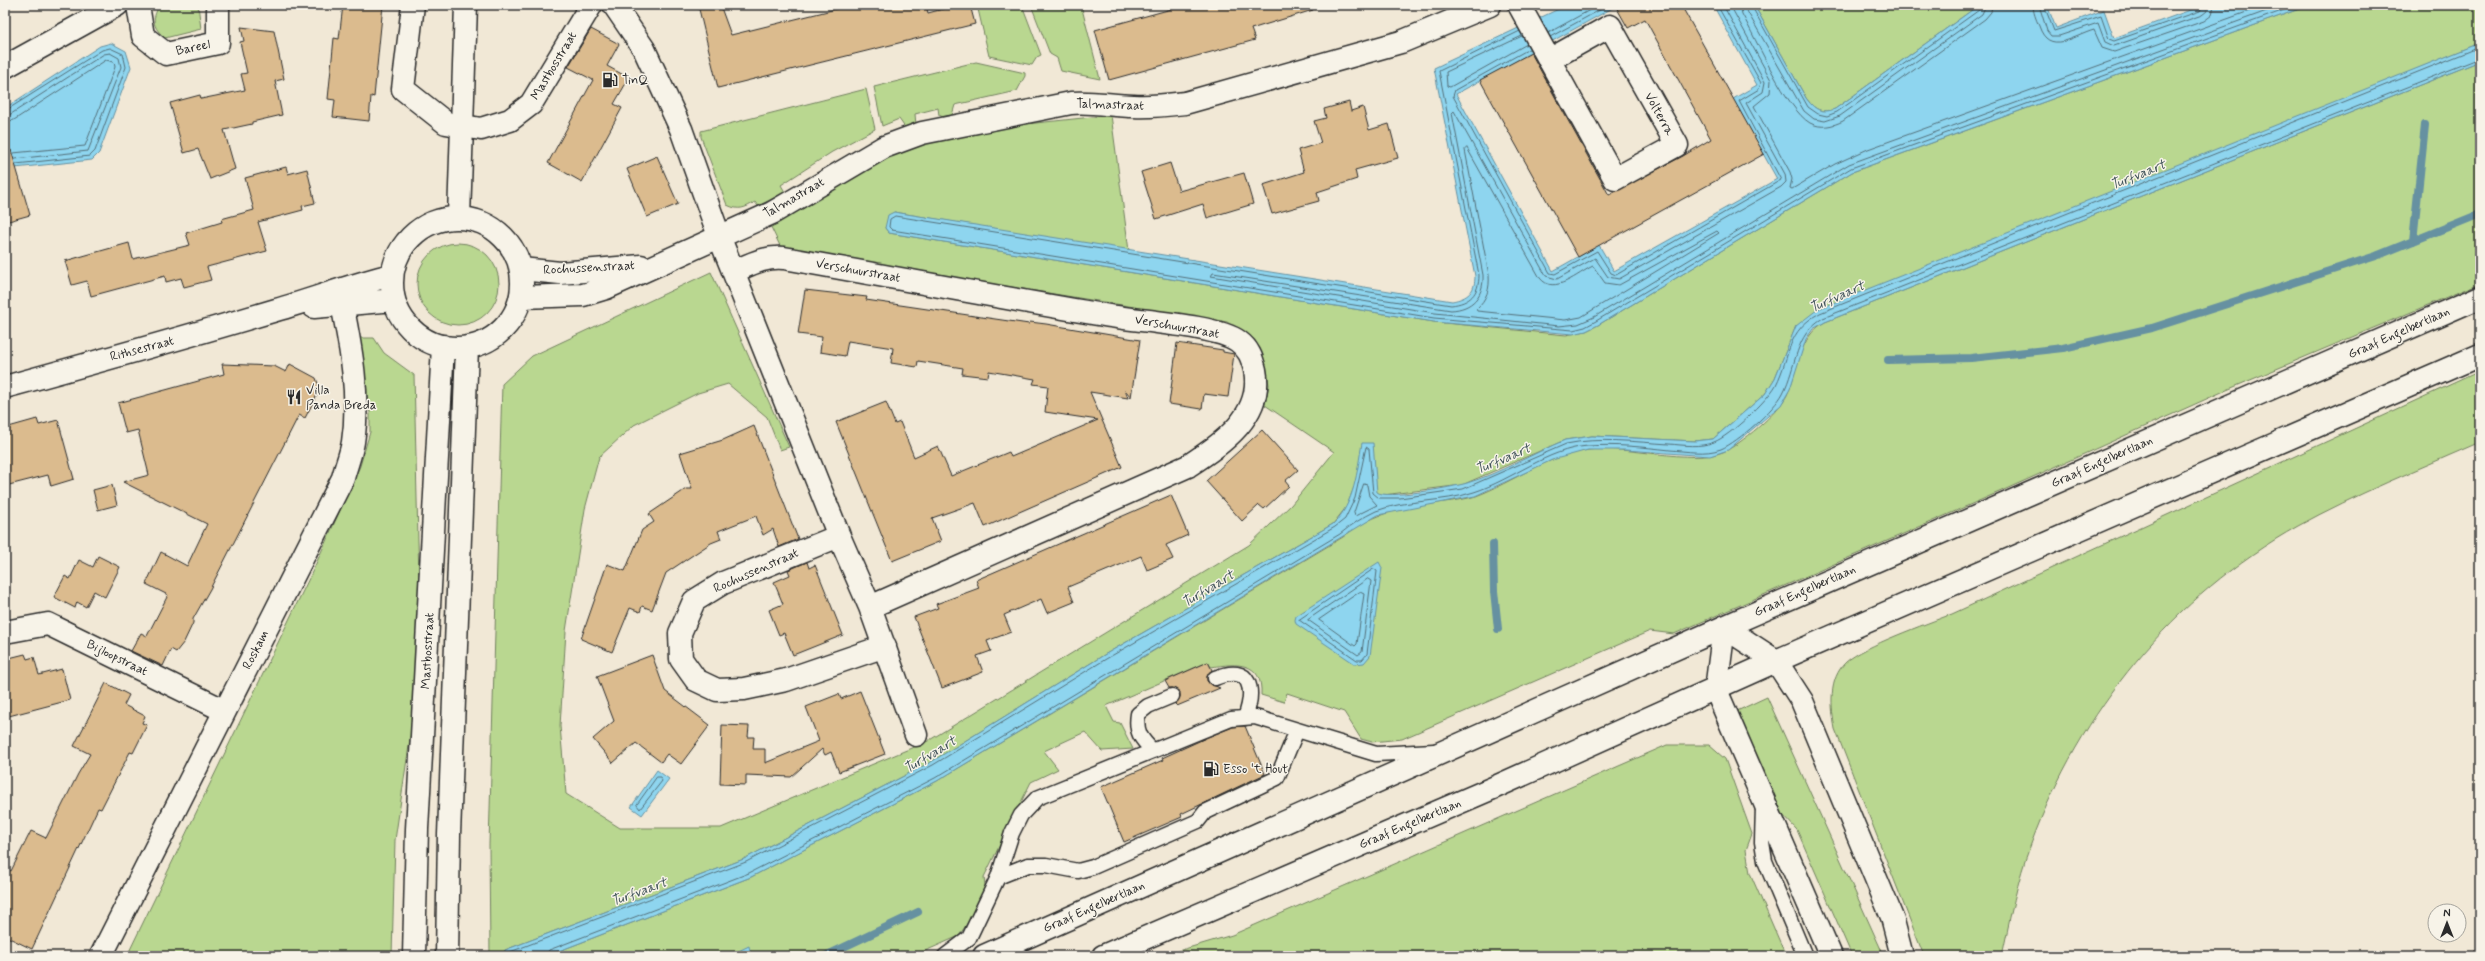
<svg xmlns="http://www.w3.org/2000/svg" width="2485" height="961" viewBox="0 0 2485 961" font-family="Mynerve,sans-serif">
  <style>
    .green { fill: #b9d790; stroke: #72815e }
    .water { fill: #8ed5ef; stroke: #6691a1 }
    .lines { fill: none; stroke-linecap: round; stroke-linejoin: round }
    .shore { stroke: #536f79; stroke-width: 1 }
    .stream { stroke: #6691a1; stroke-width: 8 }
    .building { fill: #dbbb8e; stroke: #2b2b2b }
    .service-casing { stroke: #2b2b2b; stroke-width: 17 }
    .minor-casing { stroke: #2b2b2b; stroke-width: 25 }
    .tertiary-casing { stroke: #2b2b2b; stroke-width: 25 }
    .primary-casing { stroke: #2b2b2b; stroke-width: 25 }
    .service { stroke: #f7f3e8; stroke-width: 14 }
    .minor { stroke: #f7f3e8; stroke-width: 22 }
    .tertiary { stroke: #f7f3e8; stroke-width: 22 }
    .primary { stroke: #f7f3e8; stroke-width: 22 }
    .labels { text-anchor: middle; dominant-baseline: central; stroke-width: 3; stroke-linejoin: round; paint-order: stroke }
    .street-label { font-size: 13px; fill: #2b2b2b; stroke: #f7f3e8 }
    .poi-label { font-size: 13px; fill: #2b2b2b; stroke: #f7f3e8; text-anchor: start }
    .water-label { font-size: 14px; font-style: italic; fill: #44565c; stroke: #f7f3e8 }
  </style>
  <rect width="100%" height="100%" fill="#f1e8d6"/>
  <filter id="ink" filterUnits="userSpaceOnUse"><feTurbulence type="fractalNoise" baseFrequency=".025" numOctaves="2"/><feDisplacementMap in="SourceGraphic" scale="8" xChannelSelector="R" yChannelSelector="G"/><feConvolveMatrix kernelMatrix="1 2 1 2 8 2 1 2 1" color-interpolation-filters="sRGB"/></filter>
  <g filter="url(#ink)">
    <!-- green -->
    <path class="green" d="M 165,5 L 198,5 L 201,29 L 165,38 C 153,27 151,21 159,6 Z
      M 977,5 L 1022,5 L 1041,55 L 1037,57 L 1032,65 L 989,56 Z
      M 1031,5 L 1081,5 L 1100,79 L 1061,71 L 1057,58 L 1050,54 Z
      M 1754,5 L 1979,5 L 1835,109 C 1821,114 1814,109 1806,98 Z
      M 2310,5 L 2480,5 L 2480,43 L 1796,326 L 1775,378 L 1765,394 L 1713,439 L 1695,441 L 1592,436 L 1565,440 L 1462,485 L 1383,495 L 1354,487 L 1347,506 L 1333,524 L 1104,655 L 931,762 L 744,859 L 505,950 L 505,956 L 490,956 L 489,845 L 502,384 L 532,356 L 711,272 L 789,447 L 780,450 L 767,417 L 728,384 L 698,393 L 634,425 L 599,457 L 585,509 L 566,631 L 560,726 L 566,794 L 620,828 L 721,828 L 928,741 L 1249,545 L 1291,505 L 1334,452 L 1265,405 L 1269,385 L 1266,366 L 1255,340 L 1227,322 L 782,250 L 770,225 L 865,168 L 919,143 L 975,134 L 1008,126 L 1111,115 L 1129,251 L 894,212 L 885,228 L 889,233 L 1434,322 L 1566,335 L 1586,331 L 1598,325 L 1852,172 Z
      M 2480,61 L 2480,283 L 2222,392 L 2006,489 L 1674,634 L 1650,631 L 1402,739 L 1372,742 L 1361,739 L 1344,712 L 1287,693 L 1284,702 L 1261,695 C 1263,661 1237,663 1211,667 L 1208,662 L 1106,706 L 1114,722 L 1120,723 L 1133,749 L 1102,751 L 1085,732 L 1044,751 L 1058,769 L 1031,782 L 984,877 L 986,894 L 959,936 L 914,956 L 546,956 L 751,877 L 937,781 L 1343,537 C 1377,510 1402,509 1444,502 C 1454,501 1466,499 1476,496 C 1513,482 1548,455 1588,450 C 1626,445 1692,465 1723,452 C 1740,445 1779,412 1787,395 C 1799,369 1798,337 1825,322 Z
      M 976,62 L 1025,73 L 1025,76 L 1017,91 L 955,105 L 952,115 L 943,117 L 939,115 L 938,108 L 915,114 L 916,125 L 906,129 L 899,119 L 882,126 L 874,87 Z
      M 866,89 L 875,129 L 832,152 L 781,185 L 785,192 L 758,206 L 755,202 C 745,208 739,211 727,205 L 701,137 L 701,131 Z
      M417 284a41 41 0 1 1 82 0a41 41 0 1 1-82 0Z
      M 357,338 L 374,338 L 384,353 L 414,375 L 419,581 L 411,732 L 395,840 L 392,956 L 127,956 L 314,568 L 360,466 L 370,432 L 370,413 Z
      M 2480,371 L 2480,442 C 2419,469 2356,494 2298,526 C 2173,596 2080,711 2031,844 C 2017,880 2010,919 2002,956 L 1924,956 L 1835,729 C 1831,707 1828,679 1846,662 C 1864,646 1926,624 1952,614 Z
      M 1767,697 L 1884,956 L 1852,956 L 1797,830 L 1780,812 L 1737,711 Z
      M 1667,745 L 1709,745 L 1725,759 L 1752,834 L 1746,850 L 1750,873 L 1786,956 L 1161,956 L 1232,935 Z"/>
    <!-- water -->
    <path class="water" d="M 1567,5 L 1618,5 L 1456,94 L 1553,271 L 1599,245 L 1614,271 L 1777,179 L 1733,99 L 1757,85 L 1713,5 L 1754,5 L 1806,98 C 1814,109 1821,114 1835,109 L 1979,5 L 2047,5 L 2056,28 L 2104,10 L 2114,38 L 2204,5 L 2310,5 L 1852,172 L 1598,325 L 1586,331 L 1573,334 L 1434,322 L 889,233 L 885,228 L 888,215 L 894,212 L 1452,301 C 1468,298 1475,292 1475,276 L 1434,68 Z
      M 111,43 L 126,51 L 131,67 L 99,153 L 92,160 L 5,169 L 5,108 L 100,46 Z
      M 2480,43 L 2480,61 L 1825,322 L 1813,329 L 1806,339 L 1790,389 L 1781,405 L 1728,450 L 1710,456 L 1625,450 L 1588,450 L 1552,460 L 1475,496 L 1378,515 L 937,781 L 751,877 L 546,956 L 505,956 L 505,950 L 744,859 L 931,762 L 1104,655 L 1333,524 C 1355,503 1357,471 1362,443 L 1373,443 L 1377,492 C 1385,500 1454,487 1467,483 C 1498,474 1534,453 1565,440 L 1592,436 L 1695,441 L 1713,439 L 1765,394 L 1775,378 L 1796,326 L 1818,309 Z
      M 1379,562 L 1382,568 L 1370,656 L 1364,663 L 1355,664 L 1296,624 L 1295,620 L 1296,616 Z
      M 657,770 L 669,779 L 642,815 L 631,807 Z
      M 749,946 L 751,956 L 728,956 Z"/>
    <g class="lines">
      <!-- shore -->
      <path class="shore" d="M 1723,5 L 1765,82 L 1763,92 L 1746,103 L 1785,174 L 1786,182 L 1781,187 L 1619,279 L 1608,277 L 1595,258 L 1557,279 L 1546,276 L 1454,111 L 1452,113 L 1483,275 C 1484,296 1472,309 1451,310 L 1213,273 L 1211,276 L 1435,313 L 1559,326 L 1578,324 L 1594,317 L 1849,164 L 2283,5
        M 1730,5 L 1771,80 L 1770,93 L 1754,106 L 1790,172 L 1792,179 L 1790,188 L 1792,189 L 1835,164 L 1868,149 L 2266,5
        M 1740,5 L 1742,14 C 1756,39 1787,110 1810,123 C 1821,129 1833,126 1843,121 L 1985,19 L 1991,12 L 1992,5
        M 1746,5 L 1747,11 L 1804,111 L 1814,119 L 1825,121 L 1840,116 L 1982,14 L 1986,5
        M 1751,5 L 1808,107 L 1818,114 L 1827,116 L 1837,112 L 1979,10 L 1981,5
        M 2033,5 C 2033,12 2036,19 2039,26 C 2049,56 2073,36 2094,30 L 2102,48 L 2114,52 L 2204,21 L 2212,15 L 2214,5
        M 2039,5 L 2047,31 L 2051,36 L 2059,36 L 2098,23 L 2105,42 L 2114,46 L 2202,15 L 2207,11 L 2208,5
        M 2044,5 L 2054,31 L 2101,16 L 2109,39 L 2114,41 L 2200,11 L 2203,5
        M 1520,31 L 1439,71 L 1479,275 C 1479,294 1470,303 1451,305 L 895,216 L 890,219 L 889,227 L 892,230 L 1434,318 L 1573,330 L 1585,327 L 1596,321 L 1851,168 L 2298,5
        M 1548,33 L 1599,5
        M 1522,36 L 1446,72 L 1447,86 L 1450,87 L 1527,44
        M 1550,37 L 1609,5
        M 1529,49 L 1455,90 L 1453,96 L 1550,273 L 1555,274 L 1597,251 L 1611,273 L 1616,275 L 1781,180 L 1739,101 L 1759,89 L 1761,83 L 1717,5
        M 5,111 L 102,50 L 110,48 L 123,54 L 126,67 L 95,151 L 90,156 L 16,164
        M 5,116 L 11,114 L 104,54 L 110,53 L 119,58 L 121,67 L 88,151 L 15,159
        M 5,122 L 14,120 L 106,60 L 114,62 L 115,67 L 85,146 L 13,153
        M 1467,148 L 1540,278 C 1554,296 1578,273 1593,266 L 1605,283 L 1619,285 L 1717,231 L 1719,233 L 1581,317 L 1565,320 L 1477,311 L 1476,309 C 1487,299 1490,289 1489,275 L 1465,150 Z
        M 1364,484 L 1367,485 L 1369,496 L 1377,505 L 1355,516 L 1354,513 Z
        M 1374,569 L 1377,571 L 1367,654 L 1362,660 L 1357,660 L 1299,620 Z
        M 1368,579 L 1371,581 L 1362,652 L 1358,655 L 1308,620 Z
        M 1360,592 L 1364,594 L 1357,644 L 1355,646 L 1319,620 Z
        M 657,777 L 660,777 L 662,781 L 640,809 L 637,805 Z
        M 509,956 L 510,952 L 746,862 L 933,765 L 1106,659 L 1335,527 L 1345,519 L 1355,498 L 1366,447 L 1369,449 L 1373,493 L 1379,498 L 1400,498 L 1463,489 L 1566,444 C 1599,437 1635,442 1669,444 C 1683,445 1700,448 1714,442 C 1730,436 1767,401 1776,385 C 1791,355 1786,331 1820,313 L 2480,47
        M 546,956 L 549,950 L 749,873 L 935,778 L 1340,534 C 1351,525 1363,517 1376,511 C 1407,499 1442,503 1474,492 C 1512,480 1547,449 1588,446 C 1615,444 1643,447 1670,450 C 1687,451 1705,455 1721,449 C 1738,442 1775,409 1783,393 C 1797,366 1794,335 1823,318 L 2480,58"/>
      <!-- stream -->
      <path class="stream" d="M 2413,241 L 2425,125
        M 1888,360 L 1971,358 L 2063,348 L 2152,328 L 2376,256 L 2480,214
        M 1493,544 L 1494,591 L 1498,629
        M 825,956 L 918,912"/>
    </g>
    <!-- building -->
    <path class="building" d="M 343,5 L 383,5 L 374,97 L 371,96 L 369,121 L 333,117 L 335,100 L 328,99 L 334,38 L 339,39 Z
      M 698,5 L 720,5 L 731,35 L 852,5 L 926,5 L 928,13 L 958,5 L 970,5 L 975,24 L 718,88 Z
      M 1186,5 L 1312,5 L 1313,10 L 1251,29 L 1255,40 L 1109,80 L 1095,30 Z
      M 1615,5 L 1681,5 L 1764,154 L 1578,257 L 1480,80 L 1531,53 L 1609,195 L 1683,156 L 1711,139 L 1645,19 L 1628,28 Z
      M 241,27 L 274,31 L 284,79 L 275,81 L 282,115 L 252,122 L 252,124 L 224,130 L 235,169 L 210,179 L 198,149 L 184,153 L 170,103 L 200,95 L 201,99 L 245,90 L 241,74 L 247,73 L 240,42 L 244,41 Z
      M 591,29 L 619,44 L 607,66 L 629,78 L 614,104 L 622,108 L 582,182 L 548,163 L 593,80 L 568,67 Z
      M 1349,102 L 1351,111 L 1363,107 L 1369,130 L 1389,124 L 1398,158 L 1355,170 L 1357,179 L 1317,192 L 1319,201 L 1272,214 L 1263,185 L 1304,172 L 1298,150 L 1321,143 L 1314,121 L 1326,118 L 1324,109 Z
      M 5,150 L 11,150 L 30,215 L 5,222 Z
      M 657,156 L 678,204 L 647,217 L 627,169 Z
      M 1170,163 L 1179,191 L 1244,173 L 1253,204 L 1207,218 L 1203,204 L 1156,219 L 1141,172 Z
      M 286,167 L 288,174 L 307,169 L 315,203 L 302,206 L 303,210 L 258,222 L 267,251 L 207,267 L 211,280 L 184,287 L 181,278 L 166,282 L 165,276 L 91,296 L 87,281 L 72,285 L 65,261 L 129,243 L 133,259 L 190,245 L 186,233 L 222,222 L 221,219 L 254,210 L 245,178 Z
      M 805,290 L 867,297 L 866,300 L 1029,324 L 1030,322 L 1046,324 L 1140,340 L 1131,397 L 1125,390 L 1128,398 L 1090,392 L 1122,467 L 985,527 L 975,503 L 932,518 L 941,541 L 892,561 L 836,422 L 886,402 L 895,424 L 900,422 L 914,457 L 938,446 L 951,476 L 1009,452 L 1011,457 L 1098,420 L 1045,412 L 1048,386 L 1033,384 L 1035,379 L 989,371 L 988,377 L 962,374 L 963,368 L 918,361 L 917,367 L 891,363 L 893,348 L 848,341 L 845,356 L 820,352 L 822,337 L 798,334 Z
      M 1177,343 L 1223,350 L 1223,352 L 1234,354 L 1228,397 L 1204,394 L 1202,409 L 1169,404 Z
      M 222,364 L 274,366 L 286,372 L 290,364 L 316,378 L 320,389 L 305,418 L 299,415 L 210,589 L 193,619 L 193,623 L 184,642 L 176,652 L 171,649 L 163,666 L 131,651 L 141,633 L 147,636 L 168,595 L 146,584 L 161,552 L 187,566 L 207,524 L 123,482 L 149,475 L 138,430 L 126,433 L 118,403 L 224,374 Z
      M 37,419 L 39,425 L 58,420 L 74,479 L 51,486 L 48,475 L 5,486 L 5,428 Z
      M 754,426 L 798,539 L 779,547 L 773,529 L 763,535 L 756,516 L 718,531 L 721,539 L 711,543 L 666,573 L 652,610 L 642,606 L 640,612 L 630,608 L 612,652 L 581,639 L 607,564 L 625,571 L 642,530 L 654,522 L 649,514 L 686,489 L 692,489 L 680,453 L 723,440 Z
      M 1262,430 L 1298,470 L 1285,481 L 1289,486 L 1264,509 L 1259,505 L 1242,521 L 1206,481 Z
      M 112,485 L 117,505 L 98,510 L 93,490 Z
      M 1171,495 L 1188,535 L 1166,545 L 1173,559 L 1147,570 L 1141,556 L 1068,587 L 1074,602 L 1047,613 L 1041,599 L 1004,615 L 1011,632 L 987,641 L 991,651 L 977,656 L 983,672 L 942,688 L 914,617 L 938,608 L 936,604 L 979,588 L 976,580 Z
      M 98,556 L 120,567 L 105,597 L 94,591 L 86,607 L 77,602 L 75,608 L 54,597 L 65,576 L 70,579 L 79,560 L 93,567 Z
      M 807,562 L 809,568 L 815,565 L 843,635 L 793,655 L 784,633 L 779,635 L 769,610 L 783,604 L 774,582 L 790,575 L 788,570 Z
      M 25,654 L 27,659 L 34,657 L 39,675 L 62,669 L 70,700 L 5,717 L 5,659 Z
      M 652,655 L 665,691 L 710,725 L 681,764 L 667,754 L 661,762 L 636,743 L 613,763 L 593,739 L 614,721 L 597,676 Z
      M 1208,662 L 1212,670 L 1207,676 L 1207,681 L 1210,684 L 1220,688 L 1177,706 L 1175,704 L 1180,697 L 1180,692 L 1173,688 L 1169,688 L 1165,681 Z
      M 106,683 L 129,695 L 124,705 L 145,716 L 142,723 L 147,725 L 133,753 L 130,752 L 101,809 L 98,808 L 32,949 L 5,936 L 5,868 L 11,871 L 31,831 L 46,838 L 78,774 L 90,754 L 74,746 Z
      M 860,691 L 885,754 L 839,772 L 831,752 L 825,755 L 822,749 L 791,777 L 746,775 L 746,785 L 720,784 L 722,725 L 749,726 L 748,737 L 754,737 L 753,749 L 765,749 L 765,763 L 819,741 L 806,707 L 839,694 L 841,699 Z
      M 1245,726 L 1265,774 L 1181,814 L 1182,817 L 1124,842 L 1101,787 L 1163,760 L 1162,758 L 1208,737 L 1233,727 Z"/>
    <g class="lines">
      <defs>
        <path id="service" d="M 1215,678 C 1252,663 1255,690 1245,718
          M 1153,751 C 1141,739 1135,732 1138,714 L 1148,706 L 1172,696
          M 1763,806 L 1762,842 L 1765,861 L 1805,956
          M 998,877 L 1028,865 L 1046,865 L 1078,871 L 1093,867 L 1198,821 L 1205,812 L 1277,778 L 1297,730
          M 945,956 L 969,938 L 998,877 L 1012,833 L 1021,815 L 1037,798 L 1231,719 L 1255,717 L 1376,754 L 1434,751"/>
        <path id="minor" d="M 138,5 L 143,36 L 166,54 L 218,43 L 218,5
          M 413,5 L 403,89 L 446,123 L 481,129 L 510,120 L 531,104 L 591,5
          M 614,5 L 644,49 L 681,129 L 719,236 L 839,536 L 870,607 L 916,735
          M 1519,5 L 1615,179 L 1677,145 L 1610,26 L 1549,60
          M 5,67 L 117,5
          M 521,269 L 560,273 L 641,266
          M 735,271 C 751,264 766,256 784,258 C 891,277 997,297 1104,315 C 1135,321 1216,325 1238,341 C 1249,349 1252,358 1255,370 C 1264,416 1221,444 1188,466 L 870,607
          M 521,297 L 583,295 L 606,288 L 772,213 L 884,147 L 922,133 L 1071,103 C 1093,101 1113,106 1134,106 C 1152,107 1168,105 1185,103 L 1401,42 L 1490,5
          M 839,536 L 723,583 L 694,601 L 680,633 L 681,659 L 696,680 L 717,690 L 744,689 L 786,680 L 885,646
          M 5,632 L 48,624 L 225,711
          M 101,956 L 343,478 C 346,466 351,454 353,442 C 360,397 351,348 342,304
          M 1831,956 L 1716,690 L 1724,627 L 1776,661 L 1802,701 L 1892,917 L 1902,956"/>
        <path id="tertiary" d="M 459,217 L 466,5
          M392 283a65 65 0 1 1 130 0a65 65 0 1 1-130 0Z
          M 314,307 L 394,300
          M 5,387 C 96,362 186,337 276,310 C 315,299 353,284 392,275
          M 414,956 L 417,829 L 443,346
          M 447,956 L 449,835 L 467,347"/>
        <path id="primary" d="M 984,956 L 1724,627 L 2480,297
          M 1103,956 L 1493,788 L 1776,661 L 2480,355"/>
      </defs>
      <!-- service casing -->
      <use href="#service" class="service-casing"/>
      <!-- minor casing -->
      <use href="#minor" class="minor-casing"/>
      <!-- tertiary casing -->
      <use href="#tertiary" class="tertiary-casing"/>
      <!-- primary casing -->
      <use href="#primary" class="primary-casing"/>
      <!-- service -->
      <use href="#service" class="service"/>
      <!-- minor -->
      <use href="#minor" class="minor"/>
      <!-- tertiary -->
      <use href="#tertiary" class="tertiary"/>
      <!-- primary -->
      <use href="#primary" class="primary"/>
    </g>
  </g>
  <!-- icons -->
  <defs>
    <symbol id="fuel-bare" viewBox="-9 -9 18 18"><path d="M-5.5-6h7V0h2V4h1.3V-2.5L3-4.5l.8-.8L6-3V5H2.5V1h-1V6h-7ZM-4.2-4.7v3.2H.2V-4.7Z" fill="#2b2b2b" stroke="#f7f3e8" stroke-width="2.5" paint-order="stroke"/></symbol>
    <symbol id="restaurant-bare" viewBox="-9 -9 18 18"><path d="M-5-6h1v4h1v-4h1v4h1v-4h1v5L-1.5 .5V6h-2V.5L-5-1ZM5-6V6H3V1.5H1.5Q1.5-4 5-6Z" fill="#2b2b2b" stroke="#f7f3e8" stroke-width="2.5" paint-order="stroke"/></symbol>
  </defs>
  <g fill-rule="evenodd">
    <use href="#fuel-bare" x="599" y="69" width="22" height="22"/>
    <use href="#restaurant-bare" x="283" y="386" width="22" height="22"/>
    <use href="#fuel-bare" x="1200" y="758" width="22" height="22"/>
  </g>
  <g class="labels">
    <!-- street labels -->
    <g class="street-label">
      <text transform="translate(193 48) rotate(-12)">Bareel</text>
      <text transform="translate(554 66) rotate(-59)">Mastbosstraat</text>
      <text transform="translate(1110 105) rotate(2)">Talmastraat</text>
      <text transform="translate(1659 114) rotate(61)">Volterra</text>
      <text transform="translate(794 198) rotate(-30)">Talmastraat</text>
      <text transform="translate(589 268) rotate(-3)">Rochussenstraat</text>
      <text transform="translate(858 271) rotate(10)">Verschuurstraat</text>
      <text transform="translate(1177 327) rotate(10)">Verschuurstraat</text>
      <text transform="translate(2399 333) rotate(-24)">Graaf Engelbertlaan</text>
      <text transform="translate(142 349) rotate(-15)">Rithsestraat</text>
      <text transform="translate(2102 462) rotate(-24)">Graaf Engelbertlaan</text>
      <text transform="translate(756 571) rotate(-24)">Rochussenstraat</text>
      <text transform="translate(1805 591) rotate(-24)">Graaf Engelbertlaan</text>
      <text transform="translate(256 650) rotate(-63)">Roskam</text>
      <text transform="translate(428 651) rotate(-87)">Mastbosstraat</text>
      <text transform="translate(117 658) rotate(26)">Bijloopstraat</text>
      <text transform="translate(1410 824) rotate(-23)">Graaf Engelbertlaan</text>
      <text transform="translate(1094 907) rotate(-24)">Graaf Engelbertlaan</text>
    </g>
    <!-- poi labels -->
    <g class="poi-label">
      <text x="622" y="80">TinQ</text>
      <text x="306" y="390">Villa<tspan x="306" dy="15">Panda Breda</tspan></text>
      <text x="1223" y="769">Esso 't Hout</text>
    </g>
    <!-- water labels -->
    <g class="water-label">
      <text transform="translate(2138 175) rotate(-22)">Turfvaart</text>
      <text transform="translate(1837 297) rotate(-24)">Turfvaart</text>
      <text transform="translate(1503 459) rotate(-23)">Turfvaart</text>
      <text transform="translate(1208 589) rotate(-31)">Turfvaart</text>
      <text transform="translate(930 755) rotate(-31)">Turfvaart</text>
      <text transform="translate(639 892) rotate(-20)">Turfvaart</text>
    </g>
  </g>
  <!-- margin -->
  <rect width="2485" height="961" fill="none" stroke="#f7f3e8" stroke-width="20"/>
  <rect x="10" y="10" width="2465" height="941" fill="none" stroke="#2b2b2b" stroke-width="1.5" filter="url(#ink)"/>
  <!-- north arrow -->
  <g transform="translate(2447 923)"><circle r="19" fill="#f7f3e8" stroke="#a5a39c"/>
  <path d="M0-3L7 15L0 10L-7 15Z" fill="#2b2b2b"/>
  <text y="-6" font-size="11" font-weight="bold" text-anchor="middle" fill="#2b2b2b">N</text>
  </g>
</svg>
